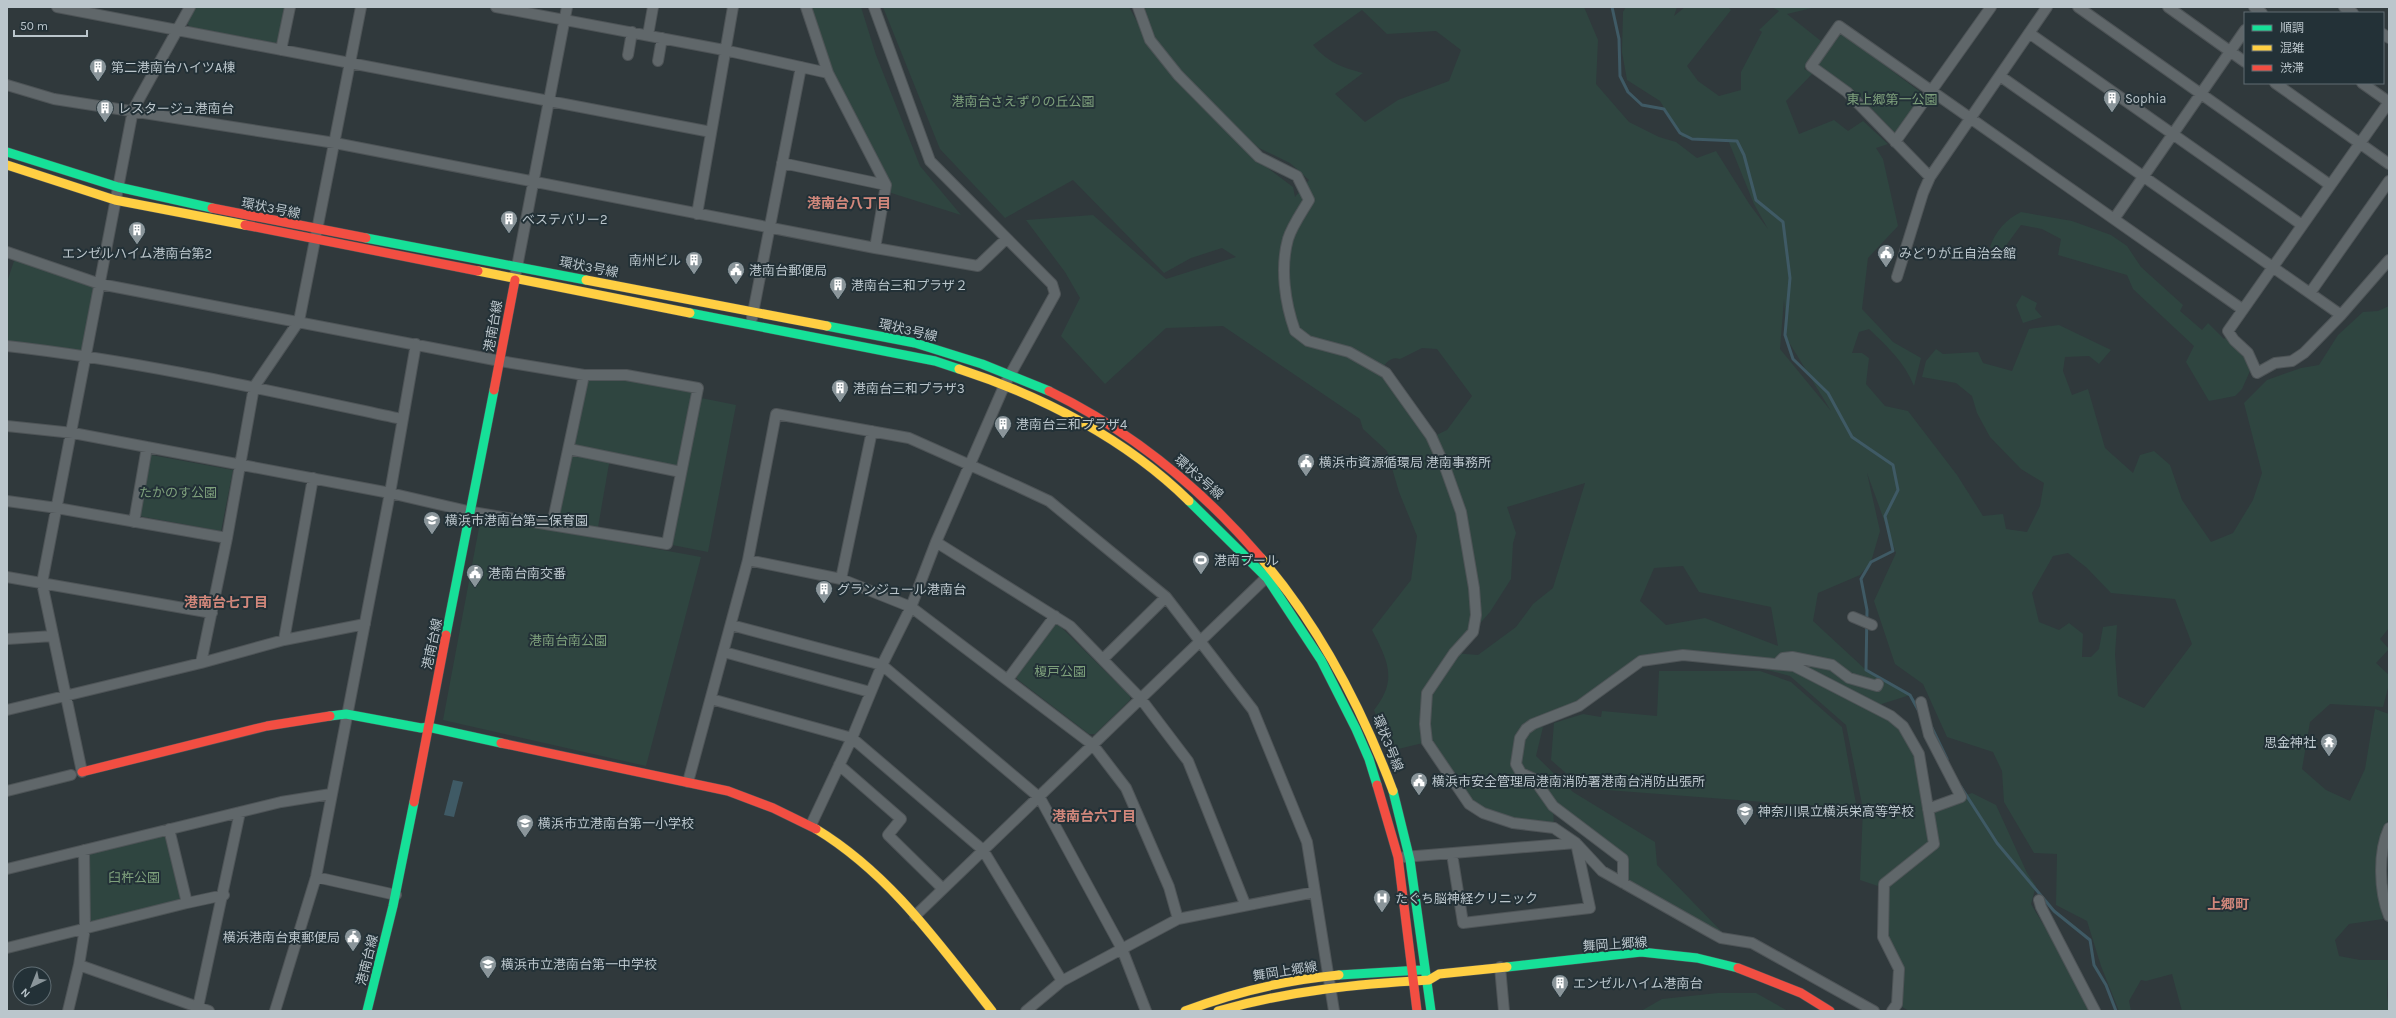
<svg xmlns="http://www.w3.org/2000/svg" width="2396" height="1018" viewBox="0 0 2396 1018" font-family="Karla,'Noto Sans JP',sans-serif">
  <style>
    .green { fill: #2f4540; fill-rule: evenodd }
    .water { fill: #3f5a65 }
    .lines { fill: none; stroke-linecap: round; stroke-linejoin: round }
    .stream { stroke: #3f5a65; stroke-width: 3 }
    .street-casing { stroke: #4e5457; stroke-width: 12 }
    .fast-casing { stroke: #4e5457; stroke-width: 10 }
    .slow-casing { stroke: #4e5457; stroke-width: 10 }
    .jam-casing { stroke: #4e5457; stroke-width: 10 }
    .street { stroke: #60676a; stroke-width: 10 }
    .fast { stroke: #16e098; stroke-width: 9 }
    .slow { stroke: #ffcf43; stroke-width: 9 }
    .jam { stroke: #f24e42; stroke-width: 9 }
    .labels { text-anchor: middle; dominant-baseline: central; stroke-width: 4; stroke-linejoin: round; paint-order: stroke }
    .poi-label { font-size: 13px; fill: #bbc6cc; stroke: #233137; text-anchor: start }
    .park-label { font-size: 13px; fill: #7ea07c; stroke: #233137 }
    .street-label { font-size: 13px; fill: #bbc6cc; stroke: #233137 }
    .neighbourhood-label { font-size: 14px; font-weight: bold; fill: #d1877b; stroke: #233137 }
  </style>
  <rect width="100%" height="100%" fill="#30393c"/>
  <!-- green -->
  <path class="green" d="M 196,7 L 285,7 L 280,39 L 275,43 L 190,27 L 187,23 Z
    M 806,7 L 861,7 L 876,55 L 920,166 L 961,215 L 885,191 L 828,73 Z
    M 883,7 L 1129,7 L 1147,40 L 1168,67 L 1238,140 L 1269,169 L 1293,187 L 1295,197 L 1309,180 L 1290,163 L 1259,148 L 1173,70 L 1150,40 L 1138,7 L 1584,7 L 1598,40 L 1596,84 L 1629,122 L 1659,137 L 1676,142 L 1697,158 L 1716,151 L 1750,205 L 1768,229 L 1754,204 L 1728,140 L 1682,137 L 1660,101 L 1627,80 L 1622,52 L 1623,12 L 1626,7 L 1677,7 L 1674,16 L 1685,7 L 1728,7 L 1731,10 L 1687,66 L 1698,81 L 1719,96 L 1741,90 L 1741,72 L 1762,32 L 1759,30 L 1779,11 L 1772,7 L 1816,7 L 1787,14 L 1821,41 L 1804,69 L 1813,73 L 1786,101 L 1799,134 L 1834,120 L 1848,131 L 1863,121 L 1888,144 L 1876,148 L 1883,159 L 1898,226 L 1868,258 L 1862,309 L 1893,342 L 1921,358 L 1914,386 C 1905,363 1887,346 1869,329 L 1859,332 L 1852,353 L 1862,353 L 1869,358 L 1866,384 L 1885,406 L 1908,411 L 1957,475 L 1983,516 L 2003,514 L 2006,529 L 2027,532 L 2040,506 L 2044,483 L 2021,469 L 1990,437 L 1977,413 L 1972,396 L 1956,383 L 1922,377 L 1926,361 L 1936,349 L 1943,354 L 1978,352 L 1983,363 L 2012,371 L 2029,329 L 2059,325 L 2111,350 L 2099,364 L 2089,356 L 2065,357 L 2063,371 L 2072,395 L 2088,389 L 2105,448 L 2133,473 L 2140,455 L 2154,451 L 2170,465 L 2182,500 L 2211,542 L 2233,533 L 2253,500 L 2262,473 L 2244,403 L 2267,380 L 2301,368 L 2319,365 L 2338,335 L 2363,312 L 2378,311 L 2389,306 L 2389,628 L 2380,639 L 2389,649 L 2376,663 L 2389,675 L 2389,684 L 2383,707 L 2330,704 L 2310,722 L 2302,769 L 2326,790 L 2350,801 L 2365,769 L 2375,709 L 2389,714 L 2389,819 C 2371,848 2379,886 2383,919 L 2349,924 L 2335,940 L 2339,956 L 2360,960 L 2389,960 L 2387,995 L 2389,1011 L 2182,1011 L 2172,974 L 2146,981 L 2141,980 L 2129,1001 L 2131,1011 L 2119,1011 L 2101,966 L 2087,921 L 2056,905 L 2057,854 L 2034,853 L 2004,802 L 2002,771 L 1993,752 L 1947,737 L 1923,684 L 1895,664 L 1874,601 L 1896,553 L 1867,473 L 1880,531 L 1871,562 L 1860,575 L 1818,593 L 1813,621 L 1866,670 L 1910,695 L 1872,707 C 1882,712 1896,717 1904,726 C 1923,748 1923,780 1928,808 L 1972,793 L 1996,805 L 2027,873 L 2036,886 L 2031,904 L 2095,1011 L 1909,1011 L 1897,1004 L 1899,969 L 1883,937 L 1884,888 L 1860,880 L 1863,809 L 1846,725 L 1790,676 L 1752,666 L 1778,664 L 1676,651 L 1643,660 L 1576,707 L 1530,726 L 1543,727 L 1536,756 L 1573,792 L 1655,842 L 1657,865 L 1722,932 L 1710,932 L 1621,882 L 1622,859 L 1553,806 L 1554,828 L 1513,823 L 1469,804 L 1427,742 L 1390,751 L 1374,710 C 1398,680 1388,661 1372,630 L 1411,580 L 1417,536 L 1399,492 L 1387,451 L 1363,429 L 1360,419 L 1223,326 L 1166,328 L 1105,384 L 1061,336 L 1080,298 L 1065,272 L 1026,220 L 1093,215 L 1166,279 L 1236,257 L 1222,248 L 1191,258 L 1164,273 L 1073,180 L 1005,218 L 940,149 ZM 1362,10 L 1387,34 L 1436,31 L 1461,50 L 1449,81 L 1398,100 L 1365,122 L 1335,94 L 1363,73 C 1341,67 1329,63 1313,45 ZM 1784,299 L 1787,339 L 1831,411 L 1780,349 ZM 1422,348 L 1437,349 L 1472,396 L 1447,430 L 1428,439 L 1380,372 C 1385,364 1390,356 1400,359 ZM 1585,483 L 1553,588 L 1533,604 L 1516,627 L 1478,655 L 1454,653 L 1490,612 L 1511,579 L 1513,543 L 1516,533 L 1507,507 ZM 2068,553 L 2087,568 L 2111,593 L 2175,599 L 2192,644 L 2144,708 L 2118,696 L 2115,654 L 2117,625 L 2103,627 L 2099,649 L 2091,657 L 2082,657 L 2083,634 L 2069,623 L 2059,630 L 2039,622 L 2032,593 L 2053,556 ZM 1683,566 L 1699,592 L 1771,607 L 1778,646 L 1705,618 L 1666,625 L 1640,601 L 1654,568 Z
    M 1843,34 L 1923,94 L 1896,134 L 1855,91 L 1818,65 L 1839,36 Z
    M 2021,212 L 2072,221 L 2111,235 L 2127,246 L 2141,267 L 2183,305 L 2180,311 L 2202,330 L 2208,323 L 2224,339 L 2227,336 L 2244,352 L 2250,371 L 2242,389 L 2235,396 L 2209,401 L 2186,362 L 2194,346 L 2133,289 L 2127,275 L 2058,255 L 2061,239 L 2042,229 L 2021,225 L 1999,255 L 1990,247 C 1995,232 2006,219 2021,212 Z
    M 16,255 L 100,284 L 86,355 L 7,347 L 7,282 Z
    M 2022,295 L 2037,303 L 2035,309 L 2042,317 L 2023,323 L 2016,305 Z
    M 584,375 L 698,388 L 696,397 L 736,405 L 708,552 L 667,544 L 681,472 L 610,458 L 597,533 L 552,525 Z
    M 151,455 L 233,470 L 221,531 L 139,516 Z
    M 481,517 L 701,557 L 646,766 L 443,720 Z
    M 1058,624 L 1130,696 L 1130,700 L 1095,734 L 1089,734 L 1017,679 L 1016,675 L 1053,626 Z
    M 1659,671 L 1760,671 L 1791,682 L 1842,727 L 1857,809 L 1594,789 L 1595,776 L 1568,775 L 1551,760 L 1554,723 L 1583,714 L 1601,717 L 1602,711 L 1657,716 Z
    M 169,829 L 187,903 L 85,928 L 84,850 Z
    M 1718,993 L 1756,993 L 1788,1011 L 1641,1011 L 1662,999 Z"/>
  <!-- water -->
  <path class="water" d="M 453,780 L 463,782 L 454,817 L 444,815 Z"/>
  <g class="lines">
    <!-- stream -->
    <path class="stream" d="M 1612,7 L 1619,39 L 1620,76 L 1628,92 L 1642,105 L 1664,109 L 1680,133 L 1692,139 L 1737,141 L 1744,155 L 1756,200 L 1783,222 L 1790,278 L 1785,335 L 1793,359 L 1828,393 L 1852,437 L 1893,465 L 1898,490 L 1885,516 L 1893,551 L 1871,562 L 1861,579 L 1867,610 L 1866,670 L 1910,695 L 1921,715
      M 1932,728 L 1947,759
      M 1961,787 L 1997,843 L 2054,911 L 2090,940 L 2094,965 L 2106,985 L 2116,1011"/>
    <defs>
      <path id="street" d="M 57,7 L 711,132
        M 496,7 L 724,50 L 828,73 L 806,7
        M 1138,7 L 1150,40 L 1178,75 L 1259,157 L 1297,176 L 1309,200 C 1302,212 1292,226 1288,239 C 1280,268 1285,303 1295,331 L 1308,341 L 1349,352 L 1386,373 L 1431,436 L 1445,467 L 1461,512 L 1474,588 L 1476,615 L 1473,632 L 1454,653 L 1427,693 L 1425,724 L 1427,742 L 1469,804 L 1483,813 L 1513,823 L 1554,828 L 1576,843 L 1590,908 L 1463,923 L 1452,854
        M 2078,7 L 2330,185
        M 2168,7 L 2245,62
        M 2254,7 L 2262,13
        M 2344,7 L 2353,13
        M 2029,33 L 2302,225
        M 2383,34 L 2389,38
        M 648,35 L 653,7
        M 281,50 L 290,7
        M 628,55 L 632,32
        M 658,61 L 662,38
        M 828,73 L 886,185
        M 2000,76 L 2341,315
        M 2275,83 L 2389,164
        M 2362,83 L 2389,102
        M 7,85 L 54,99 L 335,143 L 875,248 L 978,266 L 1006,239
        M 2389,102 L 2228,331 L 2234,340 L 2248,353 L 2257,373 L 2275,363 L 2292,361 L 2304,353 L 2341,315 L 2389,260
        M 1895,142 L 1991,7
        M 782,163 L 886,185 L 875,248
        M 1930,177 L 1847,92 L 1811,66 L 1839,26 L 2242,309
        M 697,214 L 733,7
        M 2114,219 L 2245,30
        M 7,252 L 100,284 L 500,361 L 584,375 L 626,375 L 698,388 L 667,544 L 472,512 L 390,493 L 73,433 L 7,426
        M 516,272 L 567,7
        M 1897,277 L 1923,193 L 1930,177 L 2047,7
        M 2310,293 L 2389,181
        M 752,318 L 801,67
        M 7,346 C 140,361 271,391 402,419
        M 569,449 L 681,472
        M 7,501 L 57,508 L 227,538
        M 134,522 L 147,447
        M 552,525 L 584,375
        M 936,542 L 1070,626 L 1141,699 L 1188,761 L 1245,904
        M 748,560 L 776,414 L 909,438 L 1017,486 L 1049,501 L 1166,597 L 1253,710 L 1307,842 L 1334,1011
        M 7,577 L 212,613
        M 841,579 L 911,607 L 1093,745 L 1126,788 L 1169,887 L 1178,919
        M 1853,617 L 1872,625
        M 731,625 L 882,665 L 1040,798 L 1122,949 L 1146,1011
        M 7,639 L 53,636
        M 284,640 L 313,478
        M 724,652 L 870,692
        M 1103,659 L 1166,597
        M 201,663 L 227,538 L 254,387 L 299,321 L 361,7
        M 1777,664 L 1783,658 L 1792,657 L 1832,665 L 1849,678 L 1877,686 L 1878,684
        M 1008,679 L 1055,616
        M 711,699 L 852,738 L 983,850 L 1062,981
        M 1921,702 L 1929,735 L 1961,797 L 1928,809
        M 7,710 L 201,663 L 284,640 L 365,624
        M 839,765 L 901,819 L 888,835 L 942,888
        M 82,772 L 42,583 L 133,110 L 190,7
        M 688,782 L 748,560 L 841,579 L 872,431
        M 7,791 L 71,775
        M 811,825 L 852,738 L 882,665 L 911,607 L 936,542 L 1005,384 L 1055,294 L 1052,284 L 930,161 L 874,7
        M 2389,828 C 2378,852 2379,891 2389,916
        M 84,850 L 85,928 L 79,965 L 209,1011
        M 1404,857 L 1576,843 L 1602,871 L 1710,932 L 1721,938 L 1752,943 L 1874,1011
        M 7,869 L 281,802 L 331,794
        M 316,877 L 396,895
        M 1623,883 L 1623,859 L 1553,806 L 1534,779 L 1521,773 L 1516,764 L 1520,738 L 1526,729 L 1533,724 L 1579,706 L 1641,661 L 1683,655 L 1794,666 L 1891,716 L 1903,726 L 1919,754 L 1934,844 L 1884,884 L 1883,937 L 1899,969 L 1897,1004 L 1892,1011
        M 2039,900 L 2041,907 L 2095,1011
        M 187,903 L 224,895
        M 915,916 L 1271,573
        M 7,948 L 187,903 L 169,829
        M 1500,967 L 1504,1011
        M 198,1007 L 240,812
        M 68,1011 L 79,965
        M 275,1011 L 316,877 L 390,493 L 416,344
        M 1026,1011 L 1062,981 L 1178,919 L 1315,892"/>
      <path id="fast" d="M 7,152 L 118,187 L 212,208
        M 366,238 L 586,280
        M 690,313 L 935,361 L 959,369
        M 827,326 L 915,343 L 982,364 L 1049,391
        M 1189,501 L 1267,578 L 1321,660 L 1356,729 L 1369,759 L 1377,785
        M 446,635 L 494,390
        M 330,716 L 346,714 L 421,728 L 428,727 L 501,743
        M 1393,791 L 1410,860 L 1431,1011
        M 1507,967 L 1641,952 L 1697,958 L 1738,968
        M 1339,975 L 1421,970
        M 367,1011 L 393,906 L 414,802"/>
      <path id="slow" d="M 7,165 L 115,200 L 245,225
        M 478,271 L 690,313
        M 586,280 L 827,326
        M 959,369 C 1042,396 1126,439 1189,501
        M 1261,558 C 1320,627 1361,706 1393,791
        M 816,829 C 890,874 939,944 992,1011
        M 1185,1011 C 1235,992 1286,980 1339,975
        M 1218,1011 C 1287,991 1357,984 1429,980 L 1439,974 L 1507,967"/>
      <path id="jam" d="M 212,208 L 366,238
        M 245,225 L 478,271
        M 494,390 L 515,280
        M 1049,391 C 1131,431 1202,489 1261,558
        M 501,743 L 728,791 L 773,808 L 816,829
        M 82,772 L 267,726 L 330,716
        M 1377,785 L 1398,857 L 1417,1011
        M 414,802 L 446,635
        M 1738,968 L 1801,993 L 1830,1011"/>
    </defs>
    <!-- street casing -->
    <use href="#street" class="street-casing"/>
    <!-- fast casing -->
    <use href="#fast" class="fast-casing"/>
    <!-- slow casing -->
    <use href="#slow" class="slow-casing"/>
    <!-- jam casing -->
    <use href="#jam" class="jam-casing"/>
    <!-- street -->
    <use href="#street" class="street"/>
    <!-- fast -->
    <use href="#fast" class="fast"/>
    <!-- slow -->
    <use href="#slow" class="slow"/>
    <!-- jam -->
    <use href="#jam" class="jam"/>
  </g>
  <!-- icons -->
  <defs>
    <symbol id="building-pin" viewBox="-11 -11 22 30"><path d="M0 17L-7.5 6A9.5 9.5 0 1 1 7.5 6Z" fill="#8a959a" stroke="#233137"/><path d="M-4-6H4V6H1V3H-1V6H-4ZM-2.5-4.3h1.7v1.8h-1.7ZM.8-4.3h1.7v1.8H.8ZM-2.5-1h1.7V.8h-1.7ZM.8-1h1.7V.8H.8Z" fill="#fff"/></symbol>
    <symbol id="civic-pin" viewBox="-11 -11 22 30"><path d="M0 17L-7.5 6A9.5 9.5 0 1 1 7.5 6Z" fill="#8a959a" stroke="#233137"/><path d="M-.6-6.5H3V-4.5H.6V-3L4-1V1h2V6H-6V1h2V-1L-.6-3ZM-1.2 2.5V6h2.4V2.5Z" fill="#fff"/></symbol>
    <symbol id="school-pin" viewBox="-11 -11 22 30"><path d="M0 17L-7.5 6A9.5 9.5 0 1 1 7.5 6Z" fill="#8a959a" stroke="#233137"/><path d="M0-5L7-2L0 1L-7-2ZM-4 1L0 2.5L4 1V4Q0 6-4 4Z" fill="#fff"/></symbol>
    <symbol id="stadium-pin" viewBox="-11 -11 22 30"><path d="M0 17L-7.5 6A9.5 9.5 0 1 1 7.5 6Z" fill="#8a959a" stroke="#233137"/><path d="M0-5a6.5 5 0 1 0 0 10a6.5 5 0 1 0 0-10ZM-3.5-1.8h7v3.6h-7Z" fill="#fff"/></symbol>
    <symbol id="temple-pin" viewBox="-11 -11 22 30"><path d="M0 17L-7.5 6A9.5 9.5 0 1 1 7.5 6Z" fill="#8a959a" stroke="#233137"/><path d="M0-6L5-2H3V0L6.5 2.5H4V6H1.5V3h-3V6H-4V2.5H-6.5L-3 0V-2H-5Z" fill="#fff"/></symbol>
    <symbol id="hospital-pin" viewBox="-11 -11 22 30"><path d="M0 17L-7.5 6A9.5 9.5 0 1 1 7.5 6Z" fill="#8a959a" stroke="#233137"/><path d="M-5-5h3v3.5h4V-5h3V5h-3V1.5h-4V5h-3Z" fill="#fff"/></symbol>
  </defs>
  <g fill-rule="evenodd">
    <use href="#building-pin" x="88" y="57" width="20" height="27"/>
    <use href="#building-pin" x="2102" y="88" width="20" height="27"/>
    <use href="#building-pin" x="95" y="98" width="20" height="27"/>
    <use href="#building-pin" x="499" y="209" width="20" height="27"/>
    <use href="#building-pin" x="127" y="220" width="20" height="27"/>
    <use href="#civic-pin" x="1876" y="243" width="20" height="27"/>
    <use href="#building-pin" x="684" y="250" width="20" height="27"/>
    <use href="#civic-pin" x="726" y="260" width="20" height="27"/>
    <use href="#building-pin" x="828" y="275" width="20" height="27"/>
    <use href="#building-pin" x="830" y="378" width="20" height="27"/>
    <use href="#building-pin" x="993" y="414" width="20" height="27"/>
    <use href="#civic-pin" x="1296" y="452" width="20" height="27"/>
    <use href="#school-pin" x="422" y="510" width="20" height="27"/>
    <use href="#stadium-pin" x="1191" y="550" width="20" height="27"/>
    <use href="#civic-pin" x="465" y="563" width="20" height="27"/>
    <use href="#building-pin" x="814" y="579" width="20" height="27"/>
    <use href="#temple-pin" x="2319" y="732" width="20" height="27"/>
    <use href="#civic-pin" x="1409" y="771" width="20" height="27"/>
    <use href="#school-pin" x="1735" y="801" width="20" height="27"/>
    <use href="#school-pin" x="515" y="813" width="20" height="27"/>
    <use href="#hospital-pin" x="1372" y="888" width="20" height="27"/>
    <use href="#civic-pin" x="343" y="927" width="20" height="27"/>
    <use href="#school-pin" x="478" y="954" width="20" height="27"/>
    <use href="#building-pin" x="1550" y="973" width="20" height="27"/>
  </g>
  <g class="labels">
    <!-- poi labels -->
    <g class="poi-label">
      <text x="111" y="67">第二港南台ハイツA棟</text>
      <text x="2125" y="98">Sophia</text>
      <text x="118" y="108">レスタージュ港南台</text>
      <text x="522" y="219">べステバリー2</text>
      <text x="137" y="253" text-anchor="middle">エンゼルハイム港南台第2</text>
      <text x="1899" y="253">みどりが丘自治会館</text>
      <text x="681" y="260" text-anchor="end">南州ビル</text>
      <text x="749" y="270">港南台郵便局</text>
      <text x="851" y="285">港南台三和プラザ２</text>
      <text x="853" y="388">港南台三和プラザ3</text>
      <text x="1016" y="424">港南台三和プラザ4</text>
      <text x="1319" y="462">横浜市資源循環局 港南事務所</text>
      <text x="445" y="520">横浜市港南台第二保育園</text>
      <text x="1214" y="560">港南プール</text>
      <text x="488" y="573">港南台南交番</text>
      <text x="837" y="589">グランジュール港南台</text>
      <text x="2316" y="742" text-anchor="end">思金神社</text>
      <text x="1432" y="781">横浜市安全管理局港南消防署港南台消防出張所</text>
      <text x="1758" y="811">神奈川県立横浜栄高等学校</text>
      <text x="538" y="823">横浜市立港南台第一小学校</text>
      <text x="1395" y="898">たぐち脳神経クリニック</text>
      <text x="340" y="937" text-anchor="end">横浜港南台東郵便局</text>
      <text x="501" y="964">横浜市立港南台第一中学校</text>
      <text x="1573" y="983">エンゼルハイム港南台</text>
    </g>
    <!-- park labels -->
    <g class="park-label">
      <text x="1892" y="99">東上郷第一公園</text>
      <text x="1023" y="101">港南台さえずりの丘公園</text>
      <text x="178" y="492">たかのす公園</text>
      <text x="568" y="640">港南台南公園</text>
      <text x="1060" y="671">榎戸公園</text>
      <text x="134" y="877">臼杵公園</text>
    </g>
    <!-- street labels -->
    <g class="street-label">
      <text transform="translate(271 208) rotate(11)">環状3号線</text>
      <text transform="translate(589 267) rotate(11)">環状3号線</text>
      <text transform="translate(493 326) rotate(-80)">港南台線</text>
      <text transform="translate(908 330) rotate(13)">環状3号線</text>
      <text transform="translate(1199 477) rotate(41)">環状3号線</text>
      <text transform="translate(432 644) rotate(-78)">港南台線</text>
      <text transform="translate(1388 743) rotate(68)">環状3号線</text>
      <text transform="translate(1615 944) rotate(-4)">舞岡上郷線</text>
      <text transform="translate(367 960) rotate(-76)">港南台線</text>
      <text transform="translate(1285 971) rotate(-9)">舞岡上郷線</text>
    </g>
    <!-- neighbourhood labels -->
    <g class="neighbourhood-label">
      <text x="849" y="203">港南台八丁目</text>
      <text x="226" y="602">港南台七丁目</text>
      <text x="1094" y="816">港南台六丁目</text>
      <text x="2228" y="904">上郷町</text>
    </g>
  </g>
  <!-- border -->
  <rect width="2396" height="1018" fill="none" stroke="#bbc6cc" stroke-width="16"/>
  <!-- legend -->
  <rect x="2244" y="12" width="140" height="72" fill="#233137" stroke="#606d73"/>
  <rect x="2252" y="25" width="20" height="6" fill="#16e098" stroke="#606d73"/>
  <text x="2280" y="32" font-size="12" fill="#bbc6cc">順調</text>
  <rect x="2252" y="45" width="20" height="6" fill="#ffcf43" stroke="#606d73"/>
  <text x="2280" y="52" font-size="12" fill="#bbc6cc">混雑</text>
  <rect x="2252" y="65" width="20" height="6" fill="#f24e42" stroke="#606d73"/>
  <text x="2280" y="72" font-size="12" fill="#bbc6cc">渋滞</text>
  <!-- north arrow -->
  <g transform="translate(32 986) rotate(223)"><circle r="19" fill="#233137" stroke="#606d73"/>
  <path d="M0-3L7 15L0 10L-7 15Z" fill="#8a959a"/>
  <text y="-6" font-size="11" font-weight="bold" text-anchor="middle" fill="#bbc6cc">N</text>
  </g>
  <!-- scale -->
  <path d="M14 30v6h73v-6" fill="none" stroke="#bbc6cc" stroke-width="2"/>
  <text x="20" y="30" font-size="12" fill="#bbc6cc" stroke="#233137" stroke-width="3" paint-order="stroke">50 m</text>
</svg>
